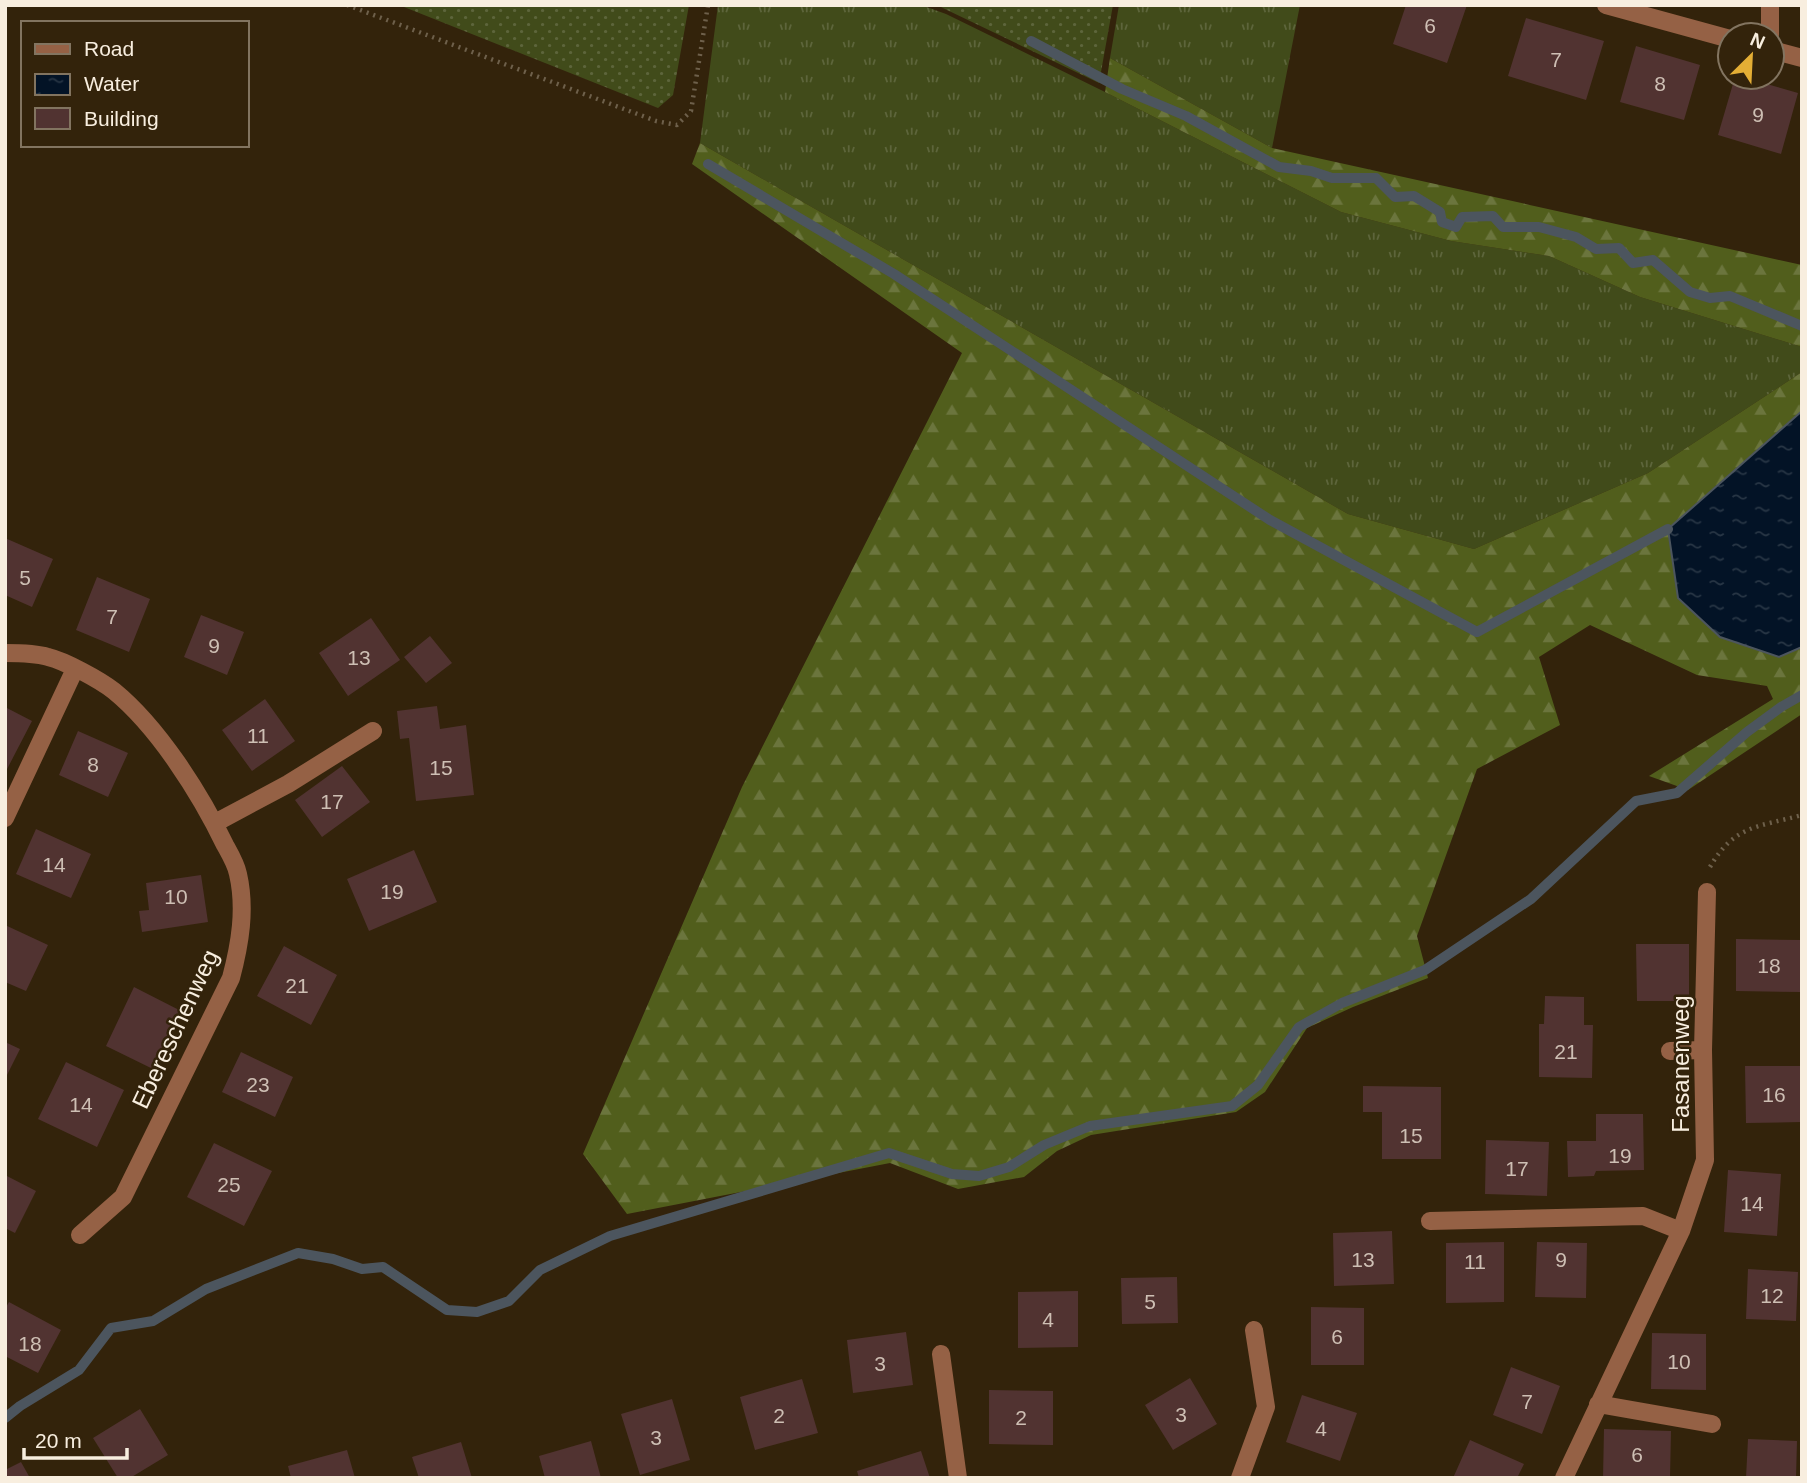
<svg xmlns="http://www.w3.org/2000/svg" width="1807" height="1483" viewBox="0 0 1807 1483" font-family="Helvetica,sans-serif">
  <style>
    .grass { fill: url(#grass-tufts) }
    .forest { fill: url(#forest-firs) }
    .garden { fill: url(#garden-dots) }
    .water { fill: url(#water-ripples); stroke: #4c555e; stroke-width: 2 }
    .lines { fill: none; stroke-linecap: round; stroke-linejoin: round }
    .stream { stroke: #4c555e; stroke-width: 10 }
    .building { fill: #513331 }
    .path { stroke: #6e604b; stroke-width: 4.5; stroke-dasharray: 2 5; stroke-linecap: butt }
    .lane { stroke: #956145; stroke-width: 18 }
    .street { stroke: #956145; stroke-width: 18 }
    .labels { text-anchor: middle; dominant-baseline: central; stroke-width: 5; stroke-linejoin: round; paint-order: stroke }
    .number-label { font-size: 21px; fill: #cebfb4 }
    .street-label { font-size: 24px; fill: #f8eedf; stroke: #33230b }
  </style>
  <defs>
    <pattern id="grass-tufts" width="24" height="20" patternUnits="userSpaceOnUse" patternTransform="scale(1.75)"><rect width="24" height="20" fill="#414b1a"/><path d="M3 7l-1-3M5 7V3M7 7l1-3M15 17l-1-3M17 17v-4M19 17l1-3" fill="none" stroke="#5d653b"/></pattern>
    <pattern id="forest-firs" width="22" height="20" patternUnits="userSpaceOnUse" patternTransform="scale(1.75)"><rect width="22" height="20" fill="#515e1c"/><path d="M5 1l3.5 6h-7zM16 11l3.5 6h-7z" fill="#6b753d"/></pattern>
    <pattern id="garden-dots" width="8" height="8" patternUnits="userSpaceOnUse" patternTransform="scale(1.75)"><rect width="8" height="8" fill="#414b1a"/><path d="M2 2h.1M6 6h.1" fill="none" stroke="#5d653b" stroke-width="1.8" stroke-linecap="round"/></pattern>
    <pattern id="water-ripples" width="26" height="14" patternUnits="userSpaceOnUse" patternTransform="scale(1.75)"><rect width="26" height="14" fill="#031326"/><path d="M2 4q2-2 4 0t4 0M15 11q2-2 4 0t4 0" fill="none" stroke="#283645"/></pattern>
  </defs>
  <rect width="100%" height="100%" fill="#33230b"/>
  <!-- grass -->
  <path class="grass" d="M 718,5 L 921,5 L 946,14 L 1105,92 L 1341,212 L 1451,241 L 1549,256 L 1640,297 L 1802,347 L 1802,372 L 1648,473 L 1474,549 L 1348,514 L 700,143 Z
    M 1119,5 L 1300,5 L 1272,148 L 1110,58 Z"/>
  <!-- forest -->
  <path class="forest" d="M 1110,58 L 1272,148 L 1802,265 L 1802,347 L 1640,297 L 1549,256 L 1451,241 L 1341,212 L 1105,92 Z
    M 700,143 L 1348,514 L 1474,549 L 1648,473 L 1802,372 L 1802,714 L 1688,790 L 1649,776 L 1773,699 L 1767,686 L 1697,675 L 1590,625 L 1539,657 L 1560,725 L 1477,769 L 1417,936 L 1428,978 L 1353,1007 L 1307,1028 L 1265,1092 L 1236,1112 L 1091,1135 L 1057,1151 L 1024,1177 L 958,1189 L 890,1163 L 627,1214 L 583,1154 L 742,787 L 962,353 L 692,164 Z"/>
  <!-- garden -->
  <path class="garden" d="M 399,5 L 689,5 L 673,95 L 658,108 Z
    M 937,5 L 1113,5 L 1099,83 L 947,10 Z"/>
  <!-- water -->
  <path class="water" d="M 1802,411 L 1802,647 L 1779,657 L 1720,637 L 1678,598 L 1668,529 Z"/>
  <g class="lines">
    <!-- stream -->
    <path class="stream" d="M 1031,41 L 1122,89 L 1186,116 L 1279,167 L 1311,171 L 1332,178 L 1376,178 L 1395,197 L 1414,196 L 1440,212 L 1442,222 L 1456,227 L 1462,217 L 1493,216 L 1503,227 L 1539,227 L 1576,237 L 1596,249 L 1619,248 L 1633,263 L 1653,260 L 1690,292 L 1710,298 L 1730,296 L 1802,326
      M 708,164 L 894,274 L 1270,520 L 1477,632 L 1668,529
      M 5,1418 L 20,1406 L 79,1370 L 111,1328 L 153,1321 L 206,1289 L 298,1253 L 333,1259 L 362,1269 L 383,1267 L 447,1310 L 477,1312 L 509,1301 L 540,1270 L 610,1236 L 889,1153 L 952,1174 L 979,1176 L 1009,1167 L 1044,1145 L 1090,1126 L 1232,1106 L 1258,1085 L 1299,1027 L 1342,1003 L 1425,970 L 1531,899 L 1636,801 L 1677,793 L 1747,732 L 1781,707 L 1802,695"/>
  </g>
  <!-- building -->
  <path class="building" d="M 1406,5 L 1467,5 L 1447,63 L 1393,44 Z
    M 1526,18 L 1604,41 L 1586,100 L 1508,76 Z
    M 1636,46 L 1700,65 L 1684,120 L 1620,102 Z
    M 1735,77 L 1742,77 L 1798,93 L 1781,154 L 1718,135 Z
    M 5,538 L 53,559 L 32,607 L 5,595 Z
    M 97,577 L 150,599 L 129,652 L 76,630 Z
    M 201,615 L 244,632 L 227,675 L 184,657 Z
    M 371,618 L 400,660 L 348,696 L 319,653 Z
    M 430,636 L 452,663 L 426,683 L 404,657 Z
    M 265,699 L 295,741 L 252,771 L 222,730 Z
    M 437,706 L 440,729 L 466,725 L 474,795 L 416,801 L 409,738 L 400,739 L 397,711 Z
    M 5,707 L 32,721 L 5,773 Z
    M 78,731 L 128,753 L 108,797 L 59,775 Z
    M 342,766 L 370,802 L 322,837 L 295,800 Z
    M 36,829 L 91,854 L 71,898 L 16,874 Z
    M 414,850 L 437,902 L 369,931 L 347,879 Z
    M 201,875 L 208,922 L 142,932 L 139,911 L 149,910 L 146,883 Z
    M 5,925 L 48,945 L 26,991 L 5,982 Z
    M 1736,939 L 1802,940 L 1801,992 L 1736,991 Z
    M 1636,944 L 1689,944 L 1689,1001 L 1637,1001 Z
    M 284,946 L 337,975 L 311,1025 L 257,996 Z
    M 134,987 L 183,1012 L 155,1070 L 106,1046 Z
    M 1545,996 L 1584,997 L 1584,1025 L 1593,1025 L 1592,1078 L 1539,1077 L 1539,1024 L 1544,1024 Z
    M 5,1042 L 20,1049 L 5,1079 Z
    M 241,1052 L 293,1077 L 275,1117 L 222,1092 Z
    M 66,1062 L 124,1090 L 97,1147 L 38,1119 Z
    M 1745,1066 L 1802,1066 L 1802,1122 L 1746,1123 Z
    M 1363,1086 L 1441,1087 L 1441,1159 L 1382,1159 L 1382,1112 L 1363,1112 Z
    M 1596,1114 L 1643,1114 L 1644,1170 L 1596,1171 L 1594,1176 L 1568,1177 L 1567,1141 L 1596,1141 Z
    M 1486,1140 L 1549,1142 L 1547,1196 L 1485,1194 Z
    M 214,1143 L 272,1171 L 244,1226 L 187,1197 Z
    M 1728,1170 L 1781,1174 L 1777,1236 L 1724,1232 Z
    M 5,1175 L 36,1191 L 15,1233 L 5,1228 Z
    M 1392,1231 L 1394,1284 L 1334,1286 L 1333,1233 Z
    M 1504,1242 L 1504,1302 L 1446,1303 L 1446,1243 Z
    M 1537,1242 L 1587,1243 L 1586,1298 L 1535,1297 Z
    M 1748,1269 L 1798,1272 L 1796,1321 L 1746,1319 Z
    M 1177,1277 L 1178,1323 L 1122,1324 L 1121,1278 Z
    M 1078,1291 L 1078,1347 L 1018,1348 L 1018,1292 Z
    M 9,1302 L 61,1330 L 38,1373 L 5,1356 L 5,1309 Z
    M 1311,1307 L 1364,1308 L 1364,1365 L 1311,1365 Z
    M 906,1332 L 913,1385 L 853,1393 L 847,1340 Z
    M 1652,1333 L 1706,1334 L 1706,1390 L 1651,1389 Z
    M 1511,1367 L 1560,1386 L 1542,1434 L 1493,1415 Z
    M 1190,1378 L 1217,1424 L 1173,1450 L 1145,1405 Z
    M 802,1379 L 818,1433 L 755,1450 L 740,1397 Z
    M 989,1390 L 1053,1391 L 1053,1445 L 989,1444 Z
    M 1302,1395 L 1357,1413 L 1340,1461 L 1286,1442 Z
    M 672,1399 L 690,1460 L 640,1475 L 621,1414 Z
    M 140,1409 L 168,1455 L 130,1478 L 118,1478 L 93,1438 Z
    M 1604,1429 L 1671,1431 L 1670,1478 L 1603,1478 Z
    M 1748,1439 L 1797,1441 L 1796,1478 L 1746,1478 Z
    M 1470,1440 L 1524,1464 L 1517,1478 L 1453,1478 Z
    M 591,1441 L 601,1478 L 545,1478 L 539,1456 Z
    M 461,1442 L 472,1478 L 419,1478 L 412,1457 Z
    M 347,1450 L 355,1478 L 291,1478 L 288,1466 Z
    M 921,1451 L 930,1478 L 859,1478 L 857,1471 Z
    M 21,1462 L 30,1478 L 5,1478 L 5,1470 Z"/>
  <g class="lines">
    <!-- path -->
    <path class="path" d="M 347,5 L 656,121 L 677,125 L 691,111 L 708,5
      M 1710,867 C 1734,825 1758,827 1802,815"/>
    <!-- lane -->
    <path class="lane" d="M 1670,1051 L 1703,1050"/>
    <!-- street -->
    <path class="street" d="M 1606,5 L 1730,39
      M 1770,35 L 1770,5
      M 1772,50 L 1802,58
      M 5,653 C 18,653 35,653 48,657 C 65,661 100,680 114,691 C 158,727 200,793 225,845 C 230,854 236,864 238,874 C 246,909 240,944 231,978 L 123,1197 L 80,1235
      M 5,818 L 75,669
      M 215,823 L 288,784 L 373,731
      M 1430,1221 L 1643,1216 L 1681,1231
      M 941,1354 L 958,1478
      M 1598,1404 L 1712,1424
      M 1240,1478 L 1266,1407 L 1254,1330
      M 1564,1478 L 1681,1231 L 1705,1160 L 1703,1050 L 1707,892"/>
  </g>
  <g class="labels">
    <!-- number labels -->
    <g class="number-label">
      <text x="1430" y="25">6</text>
      <text x="1556" y="59">7</text>
      <text x="1660" y="83">8</text>
      <text x="1758" y="114">9</text>
      <text x="25" y="577">5</text>
      <text x="112" y="616">7</text>
      <text x="214" y="645">9</text>
      <text x="359" y="657">13</text>
      <text x="258" y="735">11</text>
      <text x="93" y="764">8</text>
      <text x="441" y="767">15</text>
      <text x="332" y="801">17</text>
      <text x="54" y="864">14</text>
      <text x="392" y="891">19</text>
      <text x="176" y="896">10</text>
      <text x="1769" y="965">18</text>
      <text x="297" y="985">21</text>
      <text x="1566" y="1051">21</text>
      <text x="258" y="1084">23</text>
      <text x="1774" y="1094">16</text>
      <text x="81" y="1104">14</text>
      <text x="1411" y="1135">15</text>
      <text x="1620" y="1155">19</text>
      <text x="1517" y="1168">17</text>
      <text x="229" y="1184">25</text>
      <text x="1752" y="1203">14</text>
      <text x="1363" y="1259">13</text>
      <text x="1561" y="1259">9</text>
      <text x="1475" y="1261">11</text>
      <text x="1772" y="1295">12</text>
      <text x="1150" y="1301">5</text>
      <text x="1048" y="1319">4</text>
      <text x="1337" y="1336">6</text>
      <text x="30" y="1343">18</text>
      <text x="1679" y="1361">10</text>
      <text x="880" y="1363">3</text>
      <text x="1527" y="1401">7</text>
      <text x="1181" y="1414">3</text>
      <text x="779" y="1415">2</text>
      <text x="1021" y="1417">2</text>
      <text x="1321" y="1428">4</text>
      <text x="656" y="1437">3</text>
      <text x="1637" y="1454">6</text>
    </g>
    <!-- street labels -->
    <g class="street-label">
      <text transform="translate(175 1029) rotate(-65)">Ebereschenweg</text>
      <text transform="translate(1680 1064) rotate(-90)">Fasanenweg</text>
    </g>
  </g>
  <!-- border -->
  <rect width="1807" height="1483" fill="none" stroke="#f8eedf" stroke-width="14"/>
  <!-- legend -->
  <rect x="21" y="21" width="228" height="126" fill="#33230b" stroke="#827460" stroke-width="2"/>
  <rect x="35" y="44" width="35" height="10" fill="#956145" stroke="#827460" stroke-width="2"/>
  <text x="84" y="56" font-size="21" fill="#f8eedf">Road</text>
  <rect x="35" y="74" width="35" height="21" fill="url(#water-ripples)" stroke="#827460" stroke-width="2"/>
  <text x="84" y="91" font-size="21" fill="#f8eedf">Water</text>
  <rect x="35" y="108" width="35" height="21" fill="#513331" stroke="#827460" stroke-width="2"/>
  <text x="84" y="126" font-size="21" fill="#f8eedf">Building</text>
  <!-- north arrow -->
  <g transform="translate(1751 56) rotate(24)"><circle r="33" fill="#33230b" stroke="#827460" stroke-width="2"/>
  <path d="M0-5L12 26L0 18L-12 26Z" fill="#e4ae35"/>
  <text y="-10" font-size="19" font-weight="bold" text-anchor="middle" fill="#f8eedf">N</text>
  </g>
  <!-- scale -->
  <path d="M24 1448v10h103v-10" fill="none" stroke="#f8eedf" stroke-width="3.5"/>
  <text x="35" y="1448" font-size="21" fill="#f8eedf" stroke="#33230b" stroke-width="5" paint-order="stroke">20 m</text>
</svg>
